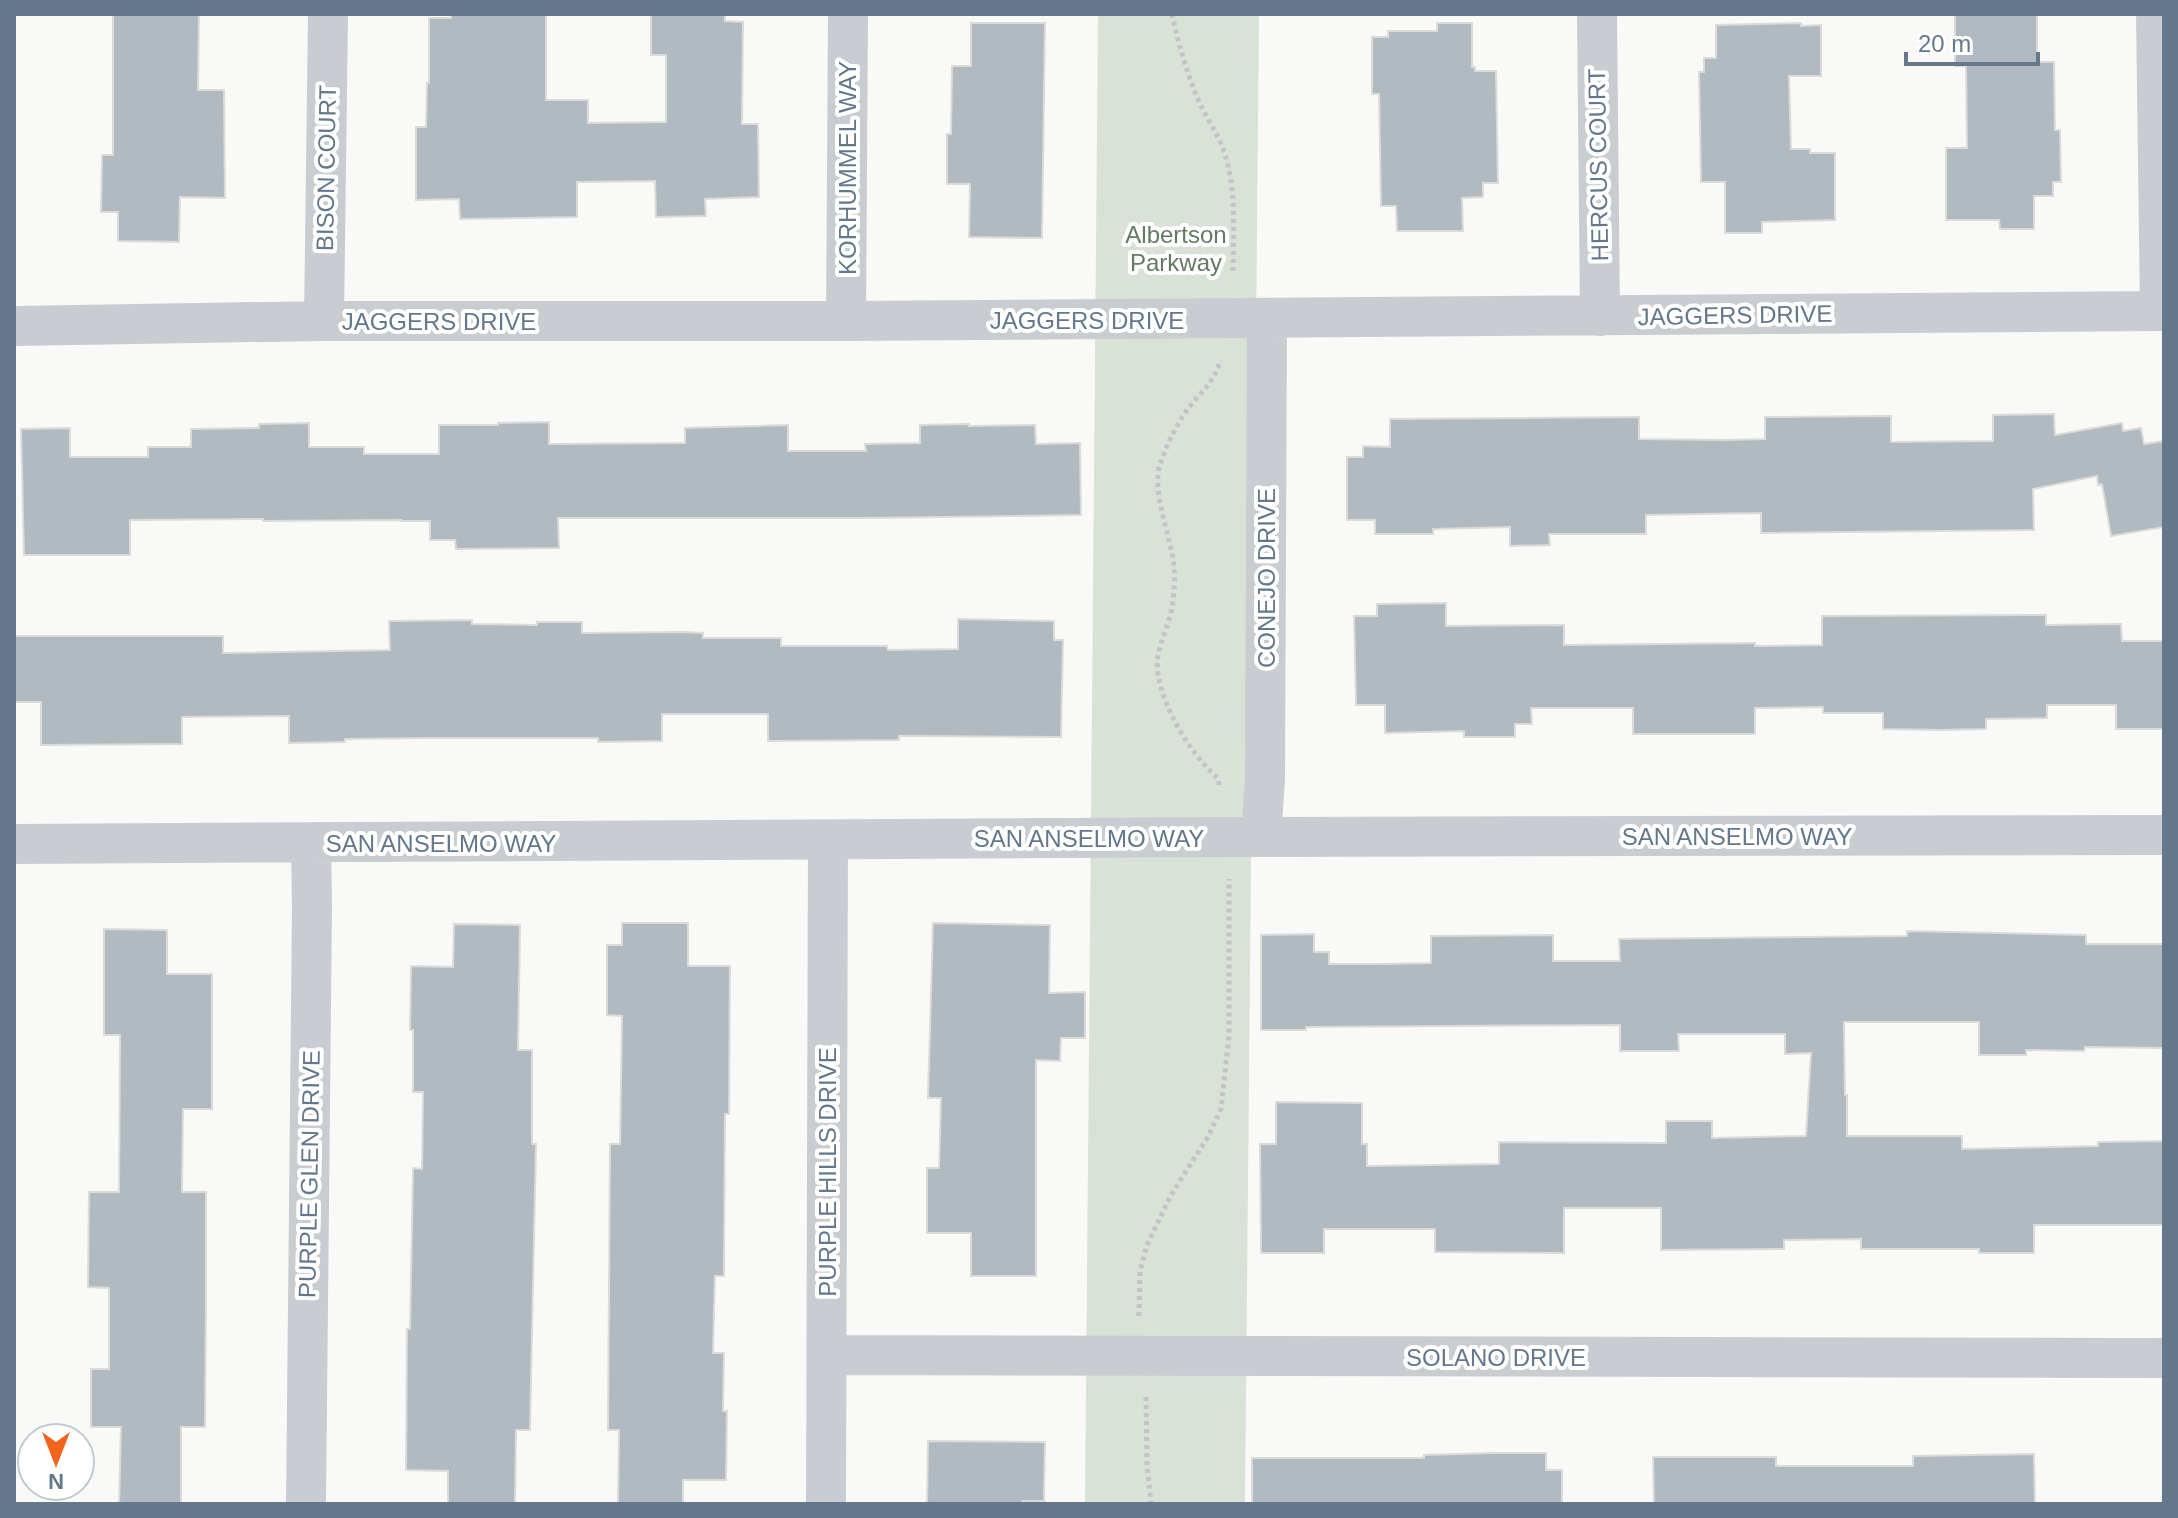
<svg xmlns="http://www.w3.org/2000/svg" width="2178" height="1518" viewBox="0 0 2178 1518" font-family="Helvetica,sans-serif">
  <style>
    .green { fill: #dae2d7 }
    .building { fill: #b2bac1; stroke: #dbdbd9; stroke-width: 2 }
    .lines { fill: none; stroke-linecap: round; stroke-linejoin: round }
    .path { stroke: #c2c4c7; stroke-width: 5; stroke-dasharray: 4 4; stroke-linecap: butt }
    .street { stroke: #c9cdd1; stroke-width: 40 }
    .labels { text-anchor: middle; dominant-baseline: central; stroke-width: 8; stroke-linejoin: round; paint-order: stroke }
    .street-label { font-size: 24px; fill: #65778b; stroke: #fff }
    .park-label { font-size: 24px; fill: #647b61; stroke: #fff }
  </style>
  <rect width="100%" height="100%" fill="#f9faf7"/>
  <!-- green -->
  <path class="green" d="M 1098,14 L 1259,14 L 1245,1504 L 1085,1504 Z"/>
  <!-- building -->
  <path class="building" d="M 113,14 L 199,14 L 198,90 L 224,90 L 225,198 L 180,197 L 179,242 L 118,241 L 118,212 L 101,212 L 102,155 L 113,155 Z
    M 451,14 L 546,14 L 546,100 L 588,100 L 588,123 L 666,122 L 666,55 L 651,55 L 651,14 L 725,14 L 725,21 L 743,22 L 742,124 L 758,124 L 759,197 L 705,199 L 706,216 L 656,217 L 655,181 L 577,182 L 577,217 L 460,219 L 459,199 L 416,200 L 416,127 L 426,127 L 427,83 L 429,83 L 429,18 L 451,18 Z
    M 1955,15 L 2037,15 L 2037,62 L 2054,62 L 2055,130 L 2060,130 L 2061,182 L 2053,182 L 2053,196 L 2034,196 L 2034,229 L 2000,229 L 1999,220 L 1946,220 L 1946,148 L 1967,148 L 1966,66 L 1955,66 Z
    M 971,23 L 1045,23 L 1042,238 L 969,237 L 970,184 L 947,184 L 947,134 L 951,134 L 952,66 L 971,66 Z
    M 1437,23 L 1472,23 L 1472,67 L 1475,67 L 1475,71 L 1496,71 L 1498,183 L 1483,183 L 1483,197 L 1462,198 L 1463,231 L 1397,231 L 1396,206 L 1381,206 L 1379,94 L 1372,94 L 1372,37 L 1388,37 L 1388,31 L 1437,31 Z
    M 1801,23 L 1801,26 L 1821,25 L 1821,76 L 1789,76 L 1791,149 L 1810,149 L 1810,153 L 1835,153 L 1835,220 L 1762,222 L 1762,233 L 1725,233 L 1725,182 L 1701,182 L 1699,72 L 1704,72 L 1704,58 L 1716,58 L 1716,25 Z
    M 2054,414 L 2055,435 L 2122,423 L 2123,431 L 2141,428 L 2144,444 L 2164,441 L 2164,527 L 2111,536 L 2102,484 L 2098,485 L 2097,476 L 2033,489 L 2034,530 L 1761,533 L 1761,513 L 1646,515 L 1646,534 L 1549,534 L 1550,545 L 1510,546 L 1510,527 L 1433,529 L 1433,534 L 1375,534 L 1375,520 L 1347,520 L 1347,457 L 1363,457 L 1363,446 L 1390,447 L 1390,419 L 1639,417 L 1639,439 L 1726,440 L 1765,439 L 1765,417 L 1891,416 L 1891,442 L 1993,441 L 1993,415 Z
    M 549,422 L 549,444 L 685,443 L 685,428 L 788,425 L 788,451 L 866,451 L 865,444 L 920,443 L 920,425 L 969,424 L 969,426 L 1035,425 L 1036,444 L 1080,443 L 1081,515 L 866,518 L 558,518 L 559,548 L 456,549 L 455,540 L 430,540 L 430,521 L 401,521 L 401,520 L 263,521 L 263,519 L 130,520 L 130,555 L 24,555 L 21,429 L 70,428 L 70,457 L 148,457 L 148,447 L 191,447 L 191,429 L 259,428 L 259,424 L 309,423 L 309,447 L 364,447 L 364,454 L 439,454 L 439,425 L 498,425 L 498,423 Z
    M 1446,603 L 1446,626 L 1564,625 L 1564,645 L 1755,643 L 1755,646 L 1822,645 L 1822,616 L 2046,615 L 2046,625 L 2121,624 L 2122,641 L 2164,641 L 2164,729 L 2116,729 L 2116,705 L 2047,705 L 2047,718 L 1986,719 L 1986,729 L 1941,730 L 1883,729 L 1883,713 L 1823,713 L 1823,707 L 1755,708 L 1755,734 L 1633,734 L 1633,708 L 1531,708 L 1532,724 L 1515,724 L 1515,737 L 1464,737 L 1464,731 L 1385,733 L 1385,705 L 1356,705 L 1354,616 L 1377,616 L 1377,604 Z
    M 958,619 L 1054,621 L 1054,640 L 1063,640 L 1061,737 L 917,736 L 899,736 L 899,740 L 768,741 L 768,714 L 662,714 L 662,741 L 598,742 L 598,738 L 430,738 L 345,739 L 345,742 L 289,743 L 289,716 L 182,717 L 182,744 L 41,745 L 41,702 L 14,702 L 14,636 L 223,636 L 223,653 L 390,650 L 389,621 L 472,620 L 472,624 L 537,625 L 537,622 L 582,622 L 582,633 L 685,632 L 703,633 L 703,638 L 781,638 L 781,646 L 887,646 L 888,650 L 958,649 Z
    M 622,923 L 688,923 L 688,966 L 730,966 L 729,1114 L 725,1114 L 724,1276 L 715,1276 L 713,1353 L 724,1353 L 723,1411 L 727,1411 L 726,1480 L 683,1480 L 683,1504 L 618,1504 L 619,1430 L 608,1430 L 610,1144 L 620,1144 L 622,1016 L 607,1015 L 607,945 L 622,945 Z
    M 933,923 L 1050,925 L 1049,993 L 1085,992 L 1085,1038 L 1061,1038 L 1060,1061 L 1036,1060 L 1036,1276 L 971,1276 L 971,1233 L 927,1233 L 927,1168 L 939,1168 L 941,1098 L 928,1098 Z
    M 454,924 L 520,925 L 518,1050 L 532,1050 L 532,1144 L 536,1144 L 530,1430 L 516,1430 L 515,1504 L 448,1504 L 448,1471 L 406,1470 L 407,1329 L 410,1329 L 413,1168 L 422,1169 L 423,1092 L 413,1092 L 413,1030 L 410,1030 L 411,966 L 453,967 Z
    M 104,929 L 167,930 L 167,974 L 212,974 L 212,1109 L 183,1109 L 182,1192 L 206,1192 L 206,1300 L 205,1427 L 181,1427 L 181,1504 L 119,1504 L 121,1427 L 91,1427 L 91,1369 L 109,1369 L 109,1288 L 88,1287 L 89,1192 L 119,1192 L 120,1035 L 104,1035 Z
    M 1907,931 L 2086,935 L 2086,944 L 2164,944 L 2164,1048 L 2085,1047 L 2084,1051 L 2026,1050 L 2026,1055 L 1979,1055 L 1979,1022 L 1844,1022 L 1845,1095 L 1847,1095 L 1847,1136 L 1962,1136 L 1962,1149 L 2098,1146 L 2098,1142 L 2164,1141 L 2164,1225 L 2034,1225 L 2034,1253 L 1979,1253 L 1979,1249 L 1861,1249 L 1861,1239 L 1784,1240 L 1784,1249 L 1661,1250 L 1661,1208 L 1564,1208 L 1564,1253 L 1435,1252 L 1435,1229 L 1324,1229 L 1324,1253 L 1261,1253 L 1260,1144 L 1276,1144 L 1276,1102 L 1362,1103 L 1362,1144 L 1367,1144 L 1367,1166 L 1499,1164 L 1499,1142 L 1666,1143 L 1666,1121 L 1712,1121 L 1712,1138 L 1806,1136 L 1811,1053 L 1785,1054 L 1785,1034 L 1678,1034 L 1679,1051 L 1620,1051 L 1620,1025 L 1306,1027 L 1306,1030 L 1261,1030 L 1261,935 L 1314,934 L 1314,952 L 1329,952 L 1329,964 L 1381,964 L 1431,963 L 1431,936 L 1553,935 L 1553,961 L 1620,961 L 1619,939 L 1907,936 Z
    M 928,1441 L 1045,1442 L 1044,1501 L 1022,1501 L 1022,1504 L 927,1504 Z
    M 1493,1453 L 1546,1453 L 1546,1470 L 1562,1470 L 1562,1504 L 1252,1504 L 1252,1458 L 1424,1458 L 1424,1455 Z
    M 2034,1454 L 2035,1504 L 1654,1504 L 1653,1457 L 1776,1457 L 1776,1466 L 1913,1466 L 1913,1456 Z"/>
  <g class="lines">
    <!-- path -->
    <path class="path" d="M 1172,14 C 1178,42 1186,70 1197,97 C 1206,118 1220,136 1226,158 C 1237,195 1233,237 1233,275
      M 1219,785 L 1218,778 C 1190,755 1152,693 1158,656 C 1161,640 1168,625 1172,609 C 1174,595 1175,580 1174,566 C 1171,537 1151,490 1160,465 C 1166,446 1176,426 1187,410 C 1200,393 1216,380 1220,360
      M 1139,1316 L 1140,1271 L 1147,1245 L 1171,1195 L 1208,1137 L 1221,1109 L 1229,1036 L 1229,879
      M 1146,1397 L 1147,1465 L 1151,1504"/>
    <!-- street -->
    <path class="street" d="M 1597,14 L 1600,316
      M 324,321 L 328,14
      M 846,321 L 848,14
      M 14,326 L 324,321 L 846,321 L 2160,311 L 2156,14
      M 1261,837 L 1265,779 L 1267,319
      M 14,844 L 1225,837 L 2164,835
      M 827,1355 L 2164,1358
      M 306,1504 L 312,907 L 311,843
      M 826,1504 L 828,840"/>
  </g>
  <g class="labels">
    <!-- street labels -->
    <g class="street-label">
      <text transform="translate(1598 165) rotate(-91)">HERCUS COURT</text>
      <text transform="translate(326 168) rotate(-89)">BISON COURT</text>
      <text transform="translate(847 168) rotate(-90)">KORHUMMEL WAY</text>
      <text transform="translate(1735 315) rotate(-1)">JAGGERS DRIVE</text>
      <text x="1087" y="320">JAGGERS DRIVE</text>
      <text x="439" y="321">JAGGERS DRIVE</text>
      <text transform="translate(1266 578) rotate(-90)">CONEJO DRIVE</text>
      <text x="1737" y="836">SAN ANSELMO WAY</text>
      <text x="1089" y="838">SAN ANSELMO WAY</text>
      <text x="441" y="843">SAN ANSELMO WAY</text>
      <text transform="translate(827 1172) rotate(-90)">PURPLE HILLS DRIVE</text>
      <text transform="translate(309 1174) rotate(-89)">PURPLE GLEN DRIVE</text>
      <text x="1496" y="1357">SOLANO DRIVE</text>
    </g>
    <!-- park labels -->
    <g class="park-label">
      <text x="1176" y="234">Albertson<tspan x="1176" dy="28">Parkway</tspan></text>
    </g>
  </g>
  <!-- border -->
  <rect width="2178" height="1518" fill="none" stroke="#65778b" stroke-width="32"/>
  <!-- north arrow -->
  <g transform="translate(56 1462) rotate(180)"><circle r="38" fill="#ffffff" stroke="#c1c9d1" stroke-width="2"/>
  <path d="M0-6L14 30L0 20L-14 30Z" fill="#f5641c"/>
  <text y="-12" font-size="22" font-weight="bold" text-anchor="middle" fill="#65778b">N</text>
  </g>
  <!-- scale -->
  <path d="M1906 52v12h132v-12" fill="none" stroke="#65778b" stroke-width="4"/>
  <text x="1918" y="52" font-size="24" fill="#65778b" stroke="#ffffff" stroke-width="6" paint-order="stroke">20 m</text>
</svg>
